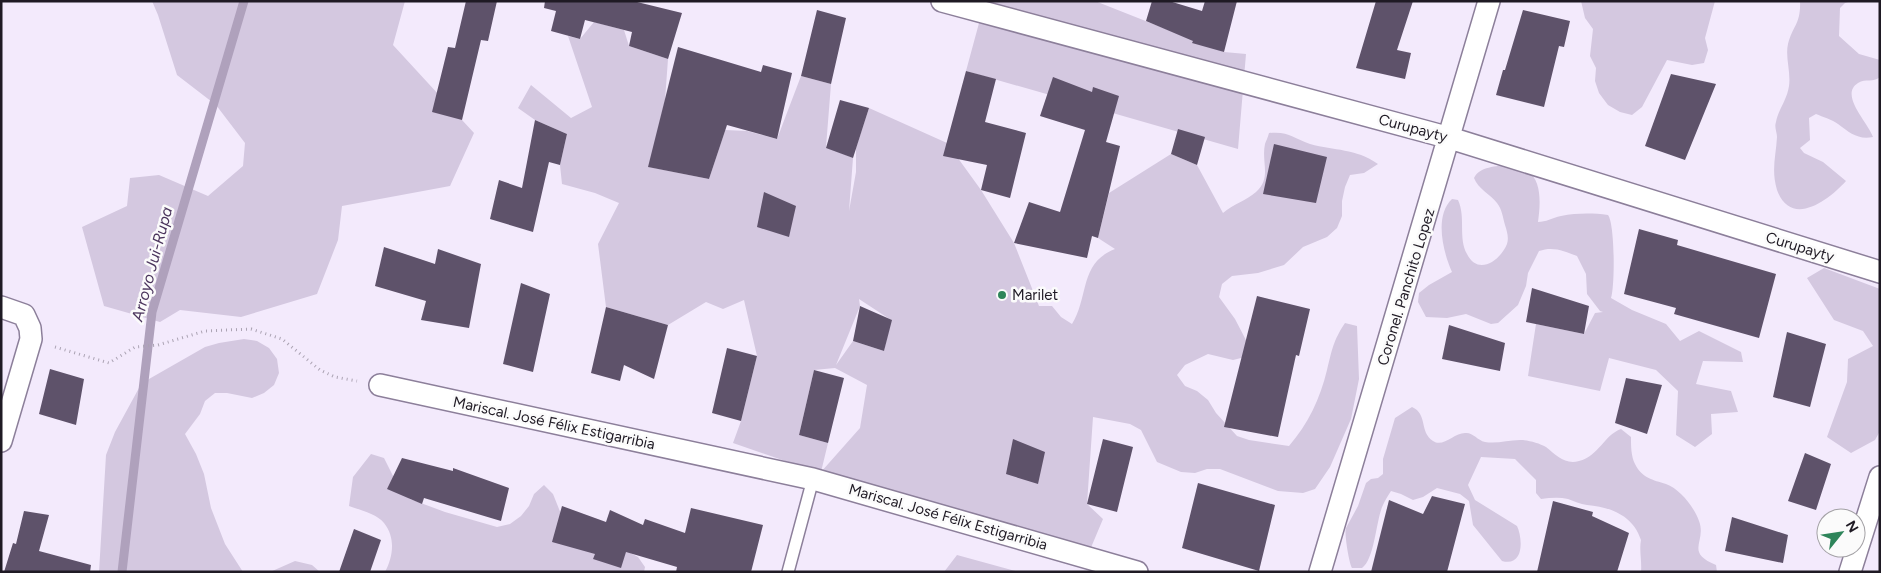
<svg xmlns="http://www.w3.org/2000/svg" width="1881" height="573" viewBox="0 0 1881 573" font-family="Figtree,sans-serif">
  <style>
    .green { fill: #d4c8e0; fill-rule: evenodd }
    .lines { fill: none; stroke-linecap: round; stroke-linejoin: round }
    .stream { stroke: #afa1bc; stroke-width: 9 }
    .building { fill: #5e526a }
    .service-casing { stroke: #8c7f9a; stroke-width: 14 }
    .minor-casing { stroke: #8c7f9a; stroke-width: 24 }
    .path { stroke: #aba3b3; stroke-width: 3; stroke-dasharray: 1 4; stroke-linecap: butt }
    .service { stroke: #fff; stroke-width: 11 }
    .minor { stroke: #fff; stroke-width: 21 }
    .poi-dot { fill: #2e855a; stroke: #fbfbfb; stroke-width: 2 }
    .labels { text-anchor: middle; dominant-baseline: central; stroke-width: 5; stroke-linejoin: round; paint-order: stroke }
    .street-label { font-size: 15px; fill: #1f1a24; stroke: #fbfbfb }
    .poi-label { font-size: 15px; fill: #1f1a24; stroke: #fbfbfb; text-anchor: start }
    .water-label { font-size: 16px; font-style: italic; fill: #4b355d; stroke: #fbfbfb }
  </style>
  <rect width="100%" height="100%" fill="#f3eafc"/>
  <!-- green -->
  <path class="green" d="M 152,1 L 405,1 L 393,45 L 474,133 L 450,186 L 342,206 L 338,240 L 317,294 L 241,317 L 180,310 L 160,322 L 104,306 L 82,227 L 127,206 L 130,178 L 159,175 L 208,196 L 243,166 L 245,143 L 216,105 L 177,75 L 158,15 Z
    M 985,1 L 1095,1 L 1224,52 L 1246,54 L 1238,149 L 966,71 Z
    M 1581,1 L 1715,1 L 1705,38 L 1708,50 L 1704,63 L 1692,65 L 1667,60 L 1642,107 L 1632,115 L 1620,112 L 1608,105 L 1599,93 L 1595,81 L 1596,68 L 1590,56 L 1593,29 L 1585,18 Z
    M 1800,1 L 1851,1 L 1845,3 L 1840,8 L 1839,36 L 1859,54 L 1880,60 L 1880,77 C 1873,83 1866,78 1858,83 C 1839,95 1868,122 1873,137 C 1858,140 1850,133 1838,124 C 1831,119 1823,117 1816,114 L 1809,118 L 1810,140 L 1800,148 L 1804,153 L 1823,162 L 1846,181 C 1828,201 1791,228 1777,190 C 1771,170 1776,156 1777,137 C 1777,132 1774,127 1776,122 C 1778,110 1787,100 1789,86 C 1791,72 1785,57 1788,44 C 1793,25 1801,24 1800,1 Z
    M 594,22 L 624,30 L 629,46 L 668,59 L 665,100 L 649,167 L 709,179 L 725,130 L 747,131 L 777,139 L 801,76 L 831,84 L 826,147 L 853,158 L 849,211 L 856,172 L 856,148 L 869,108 L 947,143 L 981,190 L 1014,243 L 1039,306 L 1052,306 L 1061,317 L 1072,324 C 1089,297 1079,263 1115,249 L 1098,238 L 1109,193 L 1171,154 L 1197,165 L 1223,213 C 1233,204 1246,201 1256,192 C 1272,178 1261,162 1265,144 C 1266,141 1268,137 1269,133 C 1289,131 1293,138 1310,144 C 1335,151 1355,148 1378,164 L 1364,173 L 1350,175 L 1345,187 L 1342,201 L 1342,216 L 1337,228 L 1327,237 L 1303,247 L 1284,265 L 1258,273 L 1232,276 L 1222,284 L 1219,297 L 1235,319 L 1248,344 L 1245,357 L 1233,360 L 1208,354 L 1185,365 L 1177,375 L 1185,386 L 1197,391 L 1208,400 L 1216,413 L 1237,436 L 1249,440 L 1289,446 C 1308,424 1320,399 1327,370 C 1332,350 1333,341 1345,323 L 1357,326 L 1359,379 L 1351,419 L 1330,467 L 1315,489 L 1303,493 L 1278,491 L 1220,469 L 1207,469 L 1195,473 L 1181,472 L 1157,462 L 1141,430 L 1130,424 L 1093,417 L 1087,504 L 1103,519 L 1087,557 L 820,473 L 733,443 L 741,421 L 757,356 L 744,300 L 723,309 L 706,302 L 668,325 L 606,307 L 598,244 L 619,203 L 595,193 L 562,184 L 560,165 L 567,134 L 535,120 L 518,108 L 531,85 L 571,118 L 592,107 L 568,36 L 580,39 ZM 859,299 L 891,320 L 884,351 L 853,341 L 836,365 L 860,306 ZM 835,368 L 867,385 L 860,428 L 821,472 L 828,443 L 799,435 L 814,370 Z
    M 1509,164 C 1514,166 1522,168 1527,171 C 1543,180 1540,207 1538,222 C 1546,222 1552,218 1561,216 C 1577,213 1592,213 1608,215 C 1615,224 1615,286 1611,298 L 1632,310 L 1666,324 L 1680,341 L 1699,331 L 1741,352 L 1743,362 L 1703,361 L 1696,384 L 1731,391 L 1738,412 L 1711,414 L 1712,434 L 1695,447 L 1676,435 L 1678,391 L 1656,370 L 1609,358 L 1600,391 L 1528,376 L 1536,324 L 1584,334 L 1595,313 L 1603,312 L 1600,311 L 1587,294 L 1586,274 L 1577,256 C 1564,251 1553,246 1539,251 L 1528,273 L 1526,286 L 1518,305 L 1498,323 L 1491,324 L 1466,314 L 1447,318 L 1426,317 L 1418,302 L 1419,293 L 1429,285 L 1452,272 C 1443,252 1434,216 1452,199 L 1458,200 C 1466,217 1458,238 1467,254 C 1478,276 1500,261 1507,244 C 1509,238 1507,231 1505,225 C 1503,218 1502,209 1497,203 C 1490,194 1478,189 1474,178 C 1480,166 1496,167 1509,164 Z
    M 1824,268 L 1880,289 L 1880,431 L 1875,440 L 1851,453 L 1827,437 L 1847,382 L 1848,359 L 1873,346 L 1863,331 L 1834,320 L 1807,278 Z
    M 244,339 L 257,341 L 269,348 L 277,359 L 279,373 L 274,385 L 264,393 L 252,398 L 227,393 L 215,393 L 205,401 L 200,414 L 185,434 L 196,454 L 204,474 L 211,508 L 225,544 L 243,572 L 99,572 L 106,455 L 115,432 L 139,388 L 149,379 L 205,347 L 219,343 Z
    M 1412,407 C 1428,414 1419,432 1433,441 C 1443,448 1454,433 1465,433 C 1473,432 1477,440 1485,442 C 1497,444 1508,440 1520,440 C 1528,440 1539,443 1546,447 C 1556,455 1565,465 1579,461 C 1599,456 1604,435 1621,429 L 1631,437 C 1631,446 1631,456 1635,464 C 1642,478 1653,480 1666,484 C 1680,489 1694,507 1699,521 C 1707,542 1684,552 1716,565 L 1717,572 L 1641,572 C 1642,561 1639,550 1641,540 C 1633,515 1610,507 1587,505 C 1580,504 1574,501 1568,499 C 1559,497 1550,498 1541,499 L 1536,493 L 1536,480 L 1515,459 L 1481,457 L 1468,485 L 1475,500 L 1517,526 C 1523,539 1524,567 1502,561 L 1473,525 L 1469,501 L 1460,494 L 1437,488 L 1423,497 L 1413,500 L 1401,494 L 1391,491 C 1388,496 1385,500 1383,505 C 1376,519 1375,559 1362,568 L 1352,568 C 1349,563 1344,533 1346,528 L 1358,506 L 1366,483 L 1371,479 L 1378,478 L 1383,474 L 1383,459 L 1395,418 Z
    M 371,454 L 384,458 L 395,480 L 410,499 L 445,512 L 497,527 L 510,524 L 521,516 L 529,506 L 534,494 L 544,485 L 553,494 L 567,529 L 625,550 L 638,557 L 645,567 L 644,572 L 385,572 C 393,557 396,538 384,523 C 377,514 360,510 349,506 L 353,477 Z
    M 957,555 L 1019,572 L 944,572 Z
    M 295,561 L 312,565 L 320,572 L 270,572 Z"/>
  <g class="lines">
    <!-- stream -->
    <path class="stream" d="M 122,572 L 152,312 L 244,1"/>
  </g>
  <!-- building -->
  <path class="building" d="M 466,1 L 497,1 L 488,41 L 481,40 L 462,120 L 432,112 L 448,47 L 455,48 Z
    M 545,1 L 633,1 L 682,13 L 668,59 L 629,46 L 632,32 L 585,20 L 580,39 L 551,31 L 556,11 L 544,8 Z
    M 1152,1 L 1169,1 L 1202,11 L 1205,1 L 1237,1 L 1224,52 L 1192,43 L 1193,41 L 1146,21 Z
    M 1376,1 L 1413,1 L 1397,50 L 1411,53 L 1405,79 L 1356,68 Z
    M 817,10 L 846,18 L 831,84 L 801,76 Z
    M 1523,10 L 1570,21 L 1564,47 L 1559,46 L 1544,107 L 1496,95 L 1503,70 L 1505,70 Z
    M 678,47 L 761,72 L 763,65 L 792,73 L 777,139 L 727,125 L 709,179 L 648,167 Z
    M 966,71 L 996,79 L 985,122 L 1026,133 L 1010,198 L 981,190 L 987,165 L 943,156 Z
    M 1671,74 L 1716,84 L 1685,160 L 1645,146 Z
    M 1053,77 L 1092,92 L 1093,87 L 1119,96 L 1106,142 L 1120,146 L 1098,238 L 1092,236 L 1087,258 L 1014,243 L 1029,202 L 1060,212 L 1085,130 L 1040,116 Z
    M 840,100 L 869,108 L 853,158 L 826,148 Z
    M 535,120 L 567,134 L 560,165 L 549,162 L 533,232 L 490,219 L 499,180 L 522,188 Z
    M 1178,129 L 1205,137 L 1197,165 L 1171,154 Z
    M 1274,144 L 1327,157 L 1316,203 L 1263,194 Z
    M 764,192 L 796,206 L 789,237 L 757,227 Z
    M 1639,229 L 1678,240 L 1677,245 L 1776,274 L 1759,338 L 1674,314 L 1676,308 L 1624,294 Z
    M 384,247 L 435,264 L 438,249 L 481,264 L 469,328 L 421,320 L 426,301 L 375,286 Z
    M 521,283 L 550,294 L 533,372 L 503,364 Z
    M 1532,288 L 1589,306 L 1584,334 L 1526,322 Z
    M 1257,296 L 1310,309 L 1299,356 L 1296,355 L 1278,437 L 1224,427 Z
    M 860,306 L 892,320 L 884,351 L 853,341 Z
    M 606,307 L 668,325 L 654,379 L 624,365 L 620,381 L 591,373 Z
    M 1449,325 L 1505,343 L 1500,371 L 1442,359 Z
    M 1787,332 L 1826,344 L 1810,407 L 1773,397 Z
    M 727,348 L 757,356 L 741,421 L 712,413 Z
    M 50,369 L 84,379 L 76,425 L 39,414 Z
    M 814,370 L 844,378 L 828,443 L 799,435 Z
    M 1626,378 L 1662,385 L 1647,434 L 1615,423 Z
    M 1013,439 L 1045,452 L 1038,484 L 1006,474 Z
    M 1103,439 L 1133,447 L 1117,512 L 1087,504 Z
    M 1805,453 L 1831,464 L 1816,510 L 1788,501 Z
    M 402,458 L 453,471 L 453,468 L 509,488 L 501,521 L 424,498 L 422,504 L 387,489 Z
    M 1198,483 L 1275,505 L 1259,571 L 1182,548 Z
    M 1432,496 L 1465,504 L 1447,572 L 1371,572 L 1389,500 L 1423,514 Z
    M 1553,501 L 1593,512 L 1592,516 L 1629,533 L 1617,572 L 1537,572 Z
    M 562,506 L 606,522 L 610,510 L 643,525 L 645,519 L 685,533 L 691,508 L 763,525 L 751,572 L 676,572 L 677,567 L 626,552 L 621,568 L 593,559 L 595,554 L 552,542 Z
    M 24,511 L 49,515 L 39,551 L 91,565 L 90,572 L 4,572 L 13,543 L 16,544 Z
    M 1732,517 L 1788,535 L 1783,563 L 1725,551 Z
    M 354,529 L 381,540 L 370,572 L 339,572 Z"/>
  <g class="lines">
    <defs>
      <path id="service" d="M 788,572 L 813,479"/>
      <path id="minor" d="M 942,1 L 1450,138 L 1880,272
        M 1,307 L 24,315 L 30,328 L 31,339 L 1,441
        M 380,385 L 813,479 L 1137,572
        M 1320,572 L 1489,1
        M 1850,572 L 1880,477"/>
    </defs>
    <!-- service casing -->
    <use href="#service" class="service-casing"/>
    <!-- minor casing -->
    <use href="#minor" class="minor-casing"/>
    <!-- path -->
    <path class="path" d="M 55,347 L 109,363 L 135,347 L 158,345 L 205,331 L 251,329 L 282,339 L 320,370 L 335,377 L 357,381"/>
    <!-- service -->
    <use href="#service" class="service"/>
    <!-- minor -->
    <use href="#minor" class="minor"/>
  </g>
  <!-- markers -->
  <circle class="poi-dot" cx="1002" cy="295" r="5"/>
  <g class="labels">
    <!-- street labels -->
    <g class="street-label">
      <text transform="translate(1413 128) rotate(15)">Curupayty</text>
      <text transform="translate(1800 247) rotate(17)">Curupayty</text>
      <text transform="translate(1406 287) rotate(-73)">Coronel. Panchito Lopez</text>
      <text transform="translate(554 423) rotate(12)">Mariscal. José Félix Estigarribia</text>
      <text transform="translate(948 517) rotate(16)">Mariscal. José Félix Estigarribia</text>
    </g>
    <!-- poi labels -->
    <g class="poi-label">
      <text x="1012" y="295">Marilet</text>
    </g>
    <!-- water labels -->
    <g class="water-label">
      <text transform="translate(152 264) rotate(-75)">Arroyo Jui-Rupa</text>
    </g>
  </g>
  <!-- border -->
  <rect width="1881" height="573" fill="none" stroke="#1f1a24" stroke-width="5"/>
  <!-- north arrow -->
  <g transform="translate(1841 533) rotate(60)"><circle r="24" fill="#fbfbfb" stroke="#a3a1a5"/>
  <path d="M0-4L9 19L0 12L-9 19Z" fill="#2e855a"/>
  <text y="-8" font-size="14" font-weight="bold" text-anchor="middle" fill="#1f1a24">N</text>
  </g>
</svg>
